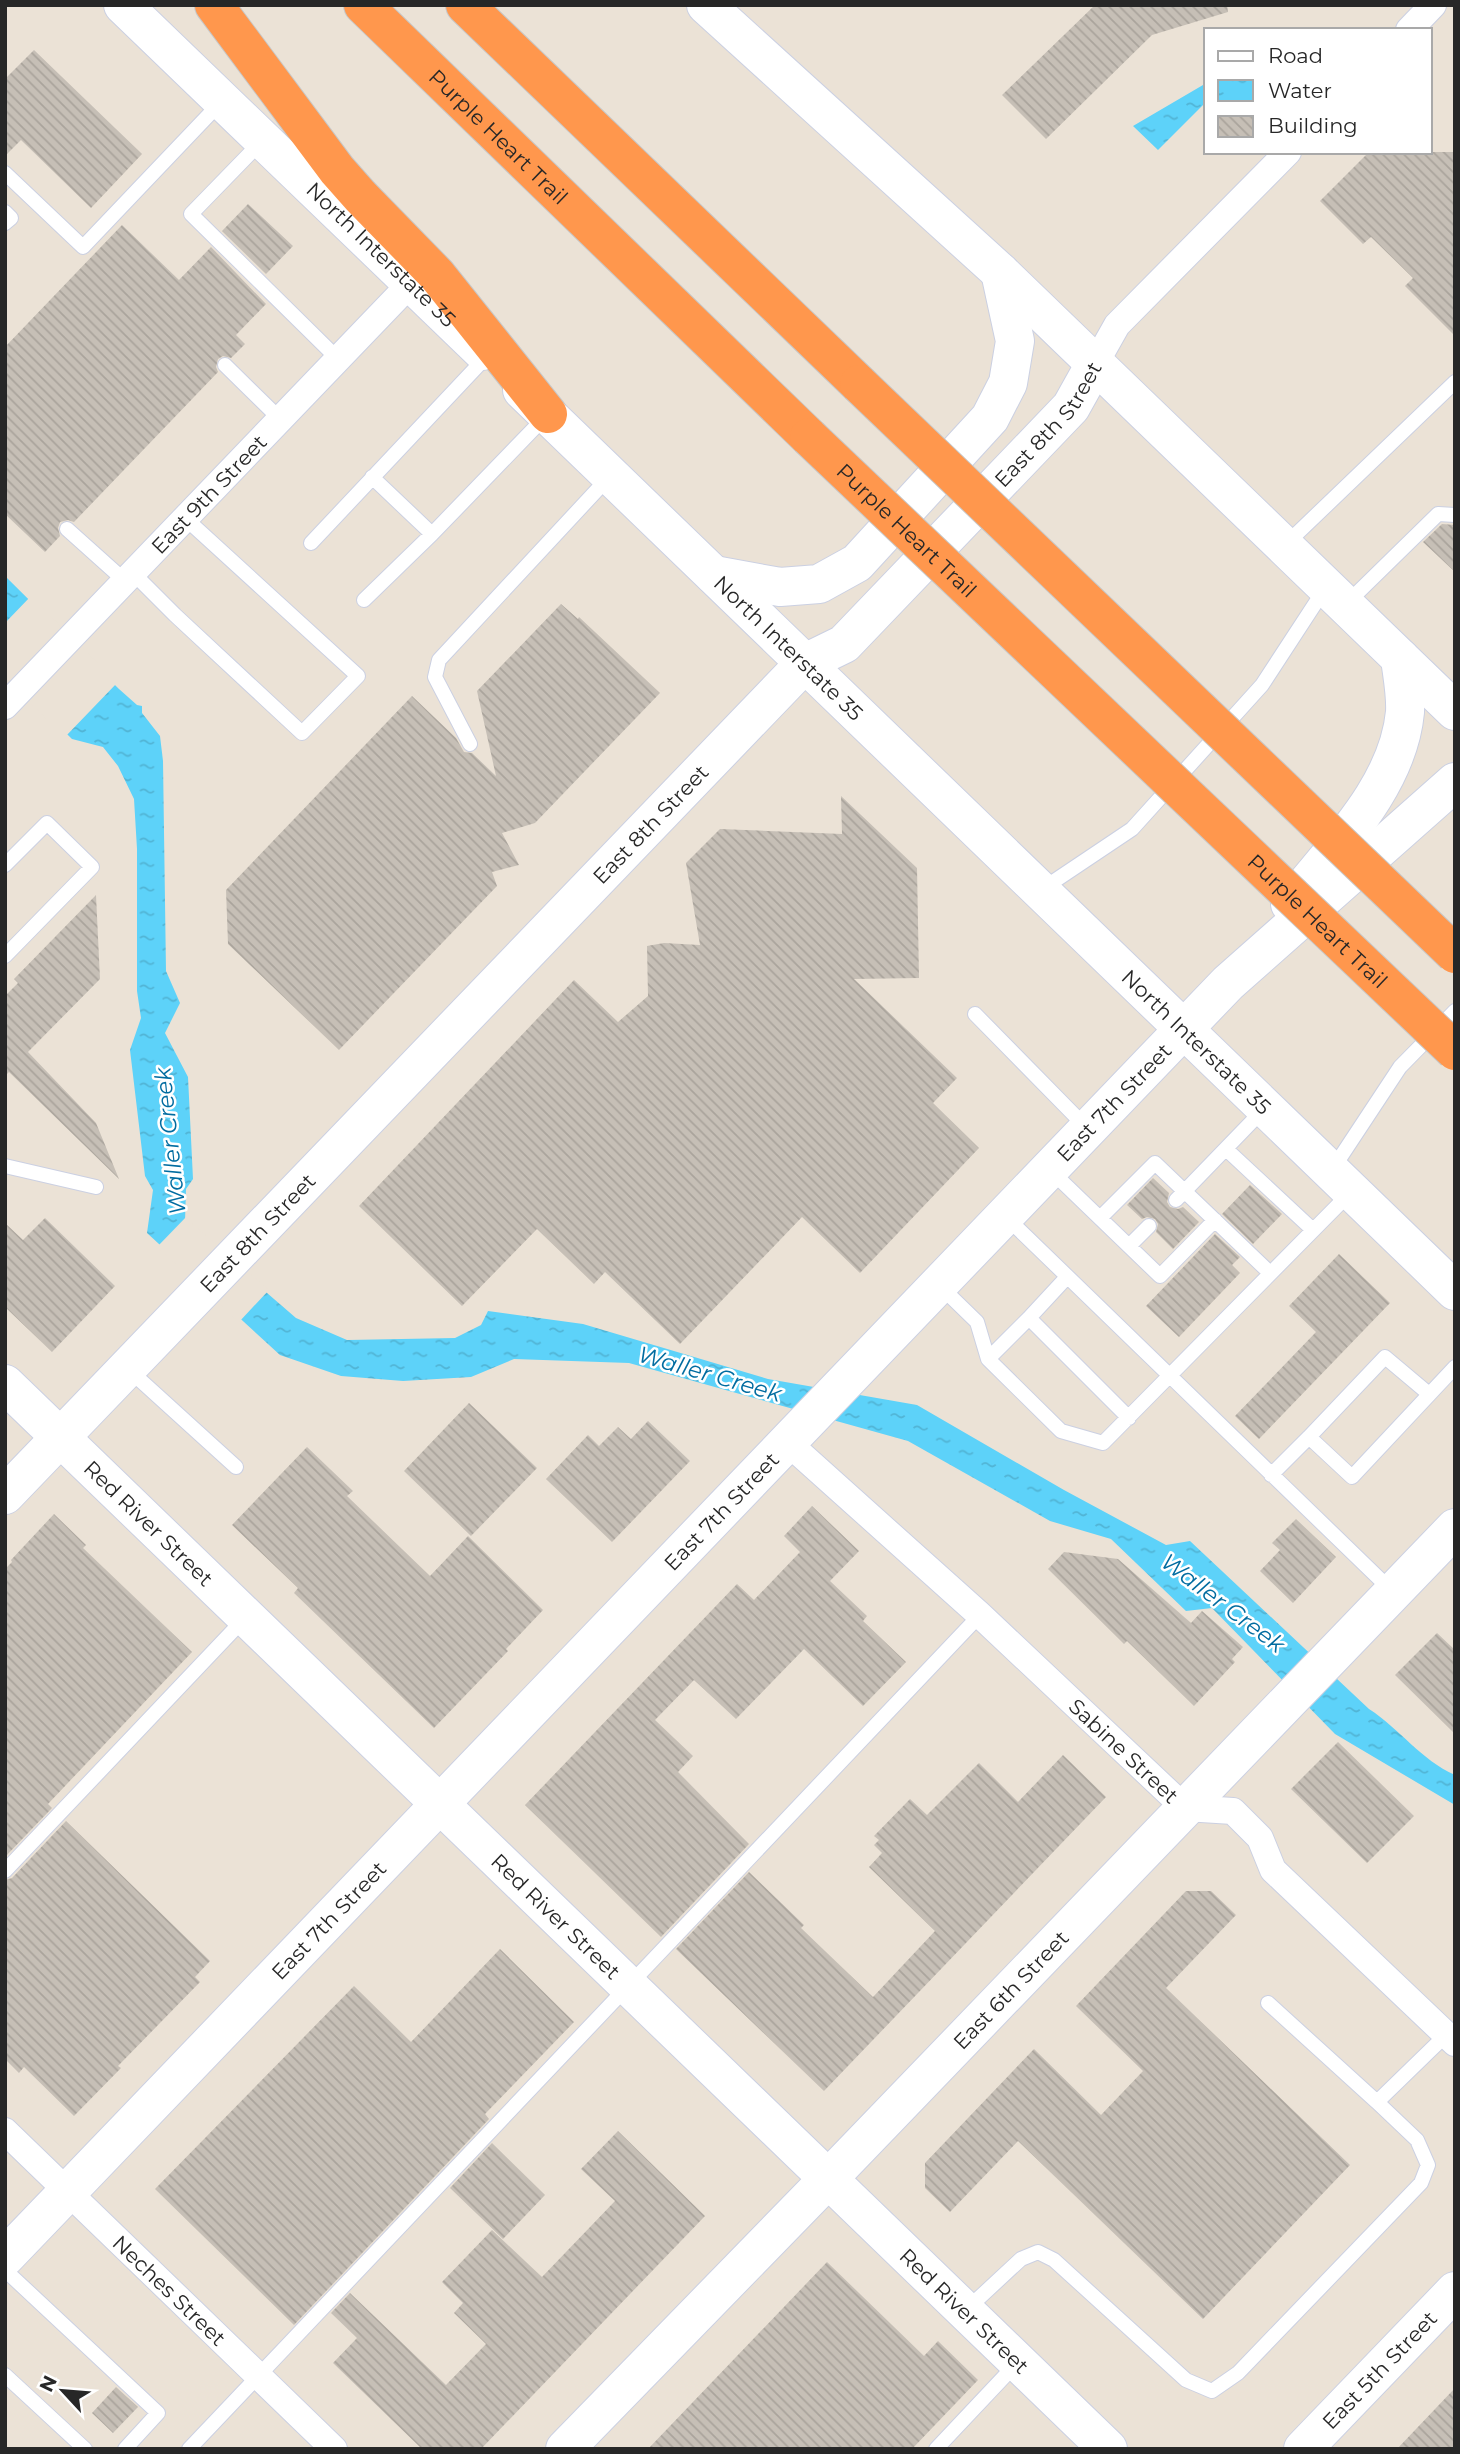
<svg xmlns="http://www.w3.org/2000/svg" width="1460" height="2454" viewBox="0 0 1460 2454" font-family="Montserrat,sans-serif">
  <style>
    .water { fill: url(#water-ripples) }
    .pier { fill: #ebe2d6 }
    .building { fill: url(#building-back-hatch) }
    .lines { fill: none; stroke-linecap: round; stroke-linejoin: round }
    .service-casing { stroke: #cbd0e2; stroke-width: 16 }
    .minor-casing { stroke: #cbd0e2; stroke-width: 28 }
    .secondary-casing { stroke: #cbd0e2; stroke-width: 40 }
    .motorway-casing { stroke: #c7c7c7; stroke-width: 40 }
    .service { stroke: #fff; stroke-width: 14 }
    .minor { stroke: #fff; stroke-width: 26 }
    .secondary { stroke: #fff; stroke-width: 38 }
    .motorway { stroke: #ff974d; stroke-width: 38 }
    .motorway-bridge-casing { stroke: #c7c7c7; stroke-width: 40; stroke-linecap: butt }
    .motorway-bridge { stroke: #ff974d; stroke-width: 38 }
    .labels { text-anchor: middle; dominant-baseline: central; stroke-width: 5; stroke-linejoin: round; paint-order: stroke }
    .street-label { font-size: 21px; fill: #272727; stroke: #fff }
    .water-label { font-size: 23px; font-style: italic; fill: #016ca0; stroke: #fff }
  </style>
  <defs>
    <pattern id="water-ripples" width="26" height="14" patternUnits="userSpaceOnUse" patternTransform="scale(1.75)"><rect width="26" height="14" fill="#5dd2f9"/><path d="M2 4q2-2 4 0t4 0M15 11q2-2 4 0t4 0" fill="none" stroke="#51b4d5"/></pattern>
    <pattern id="building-back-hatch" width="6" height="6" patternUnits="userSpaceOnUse" patternTransform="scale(1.75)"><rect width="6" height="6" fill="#c6bfb6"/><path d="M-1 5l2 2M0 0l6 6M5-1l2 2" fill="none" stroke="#aaa49c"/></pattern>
  </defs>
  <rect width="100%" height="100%" fill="#ebe2d6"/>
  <!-- water -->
  <path class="water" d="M 1203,85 L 1206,90 L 1206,102 L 1158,150 L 1133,126 Z
    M 5,576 L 119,689 L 137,705 L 142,706 L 142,713 L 160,736 L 163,761 L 166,971 L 180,1003 L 165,1033 L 188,1077 L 193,1179 L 186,1189 L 185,1222 L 296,1318 L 347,1340 L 455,1338 L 481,1325 L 488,1311 L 583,1324 L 768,1379 L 917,1405 L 1064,1490 L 1166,1545 L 1190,1541 L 1369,1709 C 1400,1729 1421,1760 1455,1775 L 1455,1805 L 1335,1734 L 1212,1608 L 1186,1611 L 1111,1539 L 1050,1521 L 908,1441 L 629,1363 L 514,1359 L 471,1377 L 403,1381 L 341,1376 L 280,1355 L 147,1233 L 153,1190 L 145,1176 L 130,1050 L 141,1018 L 137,991 L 137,849 L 134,799 L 118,766 L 103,747 L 72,739 L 5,673 Z"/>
  <!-- pier -->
  <path class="pier" d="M 31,596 L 117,683 L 65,737 L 5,678 L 5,623 Z
    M 188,1215 L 188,1220 L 269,1290 L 239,1322 L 157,1247 Z"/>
  <!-- building -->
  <path class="building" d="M 1095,5 L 1227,5 L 1228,12 L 1152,35 L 1046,139 L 1002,95 Z
    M 34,50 L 142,154 L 91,208 L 21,140 L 5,156 L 5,79 Z
    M 1369,152 L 1455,152 L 1455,336 L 1405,286 L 1413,278 L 1371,237 L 1363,244 L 1320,201 Z
    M 248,204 L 293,246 L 266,274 L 222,231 Z
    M 122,225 L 179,280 L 211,247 L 266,304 L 236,335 L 245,344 L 231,358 L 223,356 L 218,359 L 216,367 L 218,372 L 74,522 L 68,520 L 60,522 L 58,528 L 60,536 L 45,552 L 5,514 L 5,347 Z
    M 1442,524 L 1455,525 L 1455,572 L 1423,542 Z
    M 561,604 L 578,619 L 579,617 L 660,693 L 535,823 L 502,833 L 519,865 L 492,872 L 497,886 L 339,1050 L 228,944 L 226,890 L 412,696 L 456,738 L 464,752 L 472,753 L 496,776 L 477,691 Z
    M 841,796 L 917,868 L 919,978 L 854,979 L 957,1078 L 933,1103 L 979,1148 L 860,1273 L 802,1217 L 680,1344 L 605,1272 L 594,1284 L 537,1229 L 462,1306 L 359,1206 L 574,980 L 618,1022 L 648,996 L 647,946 L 664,943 L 700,945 L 686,863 L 720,829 L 842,834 Z
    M 96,895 L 100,979 L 28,1052 L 96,1123 L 119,1179 L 9,1072 L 5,1076 L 5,996 L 18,983 L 14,979 Z
    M 1153,1178 L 1169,1193 L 1167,1202 L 1170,1207 L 1178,1209 L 1183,1207 L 1199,1222 L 1173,1249 L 1156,1232 L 1158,1224 L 1155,1219 L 1147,1217 L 1142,1219 L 1127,1205 Z
    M 1250,1185 L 1282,1214 L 1253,1244 L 1222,1214 Z
    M 45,1218 L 115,1286 L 52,1352 L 5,1307 L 5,1223 L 23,1240 Z
    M 1215,1234 L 1240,1257 L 1232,1265 L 1240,1273 L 1179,1337 L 1146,1306 Z
    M 1339,1254 L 1390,1303 L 1259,1439 L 1235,1416 L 1316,1332 L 1289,1306 Z
    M 469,1403 L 537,1468 L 471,1536 L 404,1471 Z
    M 648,1421 L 690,1461 L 612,1542 L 546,1479 L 588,1435 L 599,1446 L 618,1427 L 631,1439 Z
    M 307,1447 L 353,1491 L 347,1496 L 430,1576 L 468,1536 L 543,1610 L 506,1649 L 508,1651 L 434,1728 L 294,1593 L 298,1588 L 232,1525 Z
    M 812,1506 L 859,1551 L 830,1581 L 867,1616 L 863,1621 L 906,1662 L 863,1706 L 804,1649 L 736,1719 L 694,1680 L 655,1720 L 693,1756 L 678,1772 L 749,1844 L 661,1937 L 525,1805 L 737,1584 L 754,1600 L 800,1552 L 784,1536 Z
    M 54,1514 L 86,1545 L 83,1548 L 192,1652 L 48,1804 L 52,1808 L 5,1857 L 5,1569 L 12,1562 L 11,1560 Z
    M 1296,1519 L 1336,1557 L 1293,1603 L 1260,1571 L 1280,1550 L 1272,1543 Z
    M 1064,1552 L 1118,1559 L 1191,1623 L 1202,1611 L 1243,1647 L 1232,1659 L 1235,1662 L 1194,1706 L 1127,1641 L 1124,1644 L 1048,1569 Z
    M 1437,1633 L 1455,1650 L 1455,1734 L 1395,1675 Z
    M 1338,1742 L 1414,1816 L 1367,1863 L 1291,1789 Z
    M 1063,1755 L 1106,1797 L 824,2091 L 676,1949 L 749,1872 L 804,1925 L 801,1928 L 873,1997 L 935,1931 L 869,1867 L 882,1853 L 874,1845 L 879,1840 L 874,1836 L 910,1799 L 927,1815 L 979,1763 L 1018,1802 Z
    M 66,1821 L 210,1961 L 195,1977 L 200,1982 L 118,2066 L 121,2068 L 74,2116 L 24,2067 L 19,2073 L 5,2059 L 5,1880 L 12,1878 Z
    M 1186,1891 L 1211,1891 L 1236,1915 L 1166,1988 L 1350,2165 L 1203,2319 L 1018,2141 L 950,2212 L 925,2188 L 925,2163 L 1034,2049 L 1101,2115 L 1143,2071 L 1076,2006 Z
    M 500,1949 L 574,2022 L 485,2114 L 489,2119 L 294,2325 L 155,2189 L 354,1986 L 411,2042 Z
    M 618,2131 L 705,2216 L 481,2449 L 422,2449 L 333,2363 L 357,2338 L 331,2313 L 350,2293 L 446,2385 L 486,2344 L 454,2313 L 463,2303 L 442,2282 L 492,2230 L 542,2277 L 615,2201 L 581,2169 Z
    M 492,2143 L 545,2195 L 503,2239 L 450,2188 Z
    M 827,2262 L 924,2356 L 938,2341 L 978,2380 L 912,2449 L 648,2449 Z
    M 116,2387 L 138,2407 L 113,2433 L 92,2413 Z
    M 1455,2388 L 1455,2449 L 1397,2449 Z"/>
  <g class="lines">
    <defs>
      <path id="service" d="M 261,142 L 191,214 L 338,359
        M 5,173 L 83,247 L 222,101
        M 5,212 L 11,218 L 5,223
        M 225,365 L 280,419
        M 372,477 L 432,534 L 547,415
        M 67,529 L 125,581
        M 311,543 L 487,356
        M 1285,545 L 1455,382
        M 133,573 L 175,615 L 302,733 L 358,676 L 185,518
        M 364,600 L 432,534
        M 1346,604 L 1438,514 L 1455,515
        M 470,744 L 435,677 L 439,660 L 610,476
        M 5,865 L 47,823 L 92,867 L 5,956
        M 1041,890 L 1132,829 L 1262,685 L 1326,587
        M 975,1014 L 1087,1128
        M 1226,1149 L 1313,1230
        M 5,1166 L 96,1187
        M 1050,1170 L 1160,1276 L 1215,1220
        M 1332,1170 L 1400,1067 L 1455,1011
        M 1176,1200 L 1265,1108
        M 1005,1216 L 1392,1591
        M 1100,1218 L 1155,1163 L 1270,1273
        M 1129,1246 L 1149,1226
        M 940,1286 L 977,1322 L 988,1359 L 1061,1431 L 1103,1443 L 1351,1192
        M 1029,1318 L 1067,1277
        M 988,1359 L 1029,1318 L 1129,1418
        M 128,1369 L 236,1467
        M 1429,1394 L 1385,1357 L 1309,1437 L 1352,1477 L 1455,1367
        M 1271,1475 L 1309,1437
        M 5,1871 L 245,1618
        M 1268,2003 L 1377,2102
        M 5,2270 L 158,2413 L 125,2449
        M 966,2310 L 1021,2259 L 1038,2252 L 1054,2260 L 1186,2380 L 1212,2391 L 1238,2373 L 1421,2183 L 1428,2165 L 1417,2140 L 1377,2102 L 1446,2035
        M 5,2375 L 85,2449
        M 189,2449 L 980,1615
        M 936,2449 L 1017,2363"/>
      <g id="minor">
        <path d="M 1409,30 L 1433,5"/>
        <path d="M 1095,364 L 1117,325 L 1288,152"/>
        <path id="s1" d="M 5,706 L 411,283"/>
        <path id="s2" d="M 787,1442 L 980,1615 L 1185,1808 L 1233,1811 L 1260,1838 L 1273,1870 L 1455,2043"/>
        <path id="s3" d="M 5,2131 L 334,2449"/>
      </g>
      <g id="secondary">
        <path id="s4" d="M 123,5 L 482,351"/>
        <path d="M 706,5 L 1000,272 L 1455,711"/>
        <path id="s5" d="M 522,390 L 1455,1291"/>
        <path d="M 714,575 L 780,587 L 819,584 L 857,563 L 990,418 L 1008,383 L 1015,341 L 1000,272"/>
        <path d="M 1290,904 C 1334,848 1398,787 1405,712 C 1406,694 1402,675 1400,658"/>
        <path id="s6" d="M 5,1384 L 1108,2449"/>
        <path id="s7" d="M 5,1495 L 805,663 L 844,644 L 1071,407 L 1095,364"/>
        <path id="s8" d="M 5,2257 L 1228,983 L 1455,782"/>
        <path id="s9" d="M 565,2449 L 828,2179 L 1455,1528"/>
        <path id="s10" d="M 1303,2449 L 1455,2291"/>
      </g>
      <g id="motorway">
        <path d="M 214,5 L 337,170 L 360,196 L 437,275 L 548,414"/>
        <path id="s11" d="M 363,5 L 809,437"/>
        <path d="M 465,5 L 859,384"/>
      </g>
    </defs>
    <!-- service casing -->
    <use href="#service" class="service-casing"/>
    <!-- minor casing -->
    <use href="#minor" class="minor-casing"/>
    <!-- secondary casing -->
    <use href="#secondary" class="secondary-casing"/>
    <!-- motorway casing -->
    <use href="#motorway" class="motorway-casing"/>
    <!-- service -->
    <use href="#service" class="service"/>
    <!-- minor -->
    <use href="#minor" class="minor"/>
    <!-- secondary -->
    <use href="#secondary" class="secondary"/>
    <!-- motorway -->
    <use href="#motorway" class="motorway"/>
    <defs>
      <g id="motorway-bridge">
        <path d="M 859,384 L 1455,954"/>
        <path id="s12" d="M 809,437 L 1455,1051"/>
      </g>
    </defs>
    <!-- motorway-bridge casing -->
    <use href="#motorway-bridge" class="motorway-bridge-casing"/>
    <!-- motorway-bridge -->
    <use href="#motorway-bridge" class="motorway-bridge"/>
  </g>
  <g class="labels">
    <!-- street labels -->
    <g class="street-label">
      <text stroke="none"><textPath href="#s11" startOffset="189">Purple Heart Trail</textPath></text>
      <text stroke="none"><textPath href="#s4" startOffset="359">North Interstate 35</textPath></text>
      <text stroke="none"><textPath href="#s7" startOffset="1498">East 8th Street</textPath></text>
      <text stroke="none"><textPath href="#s1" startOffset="294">East 9th Street</textPath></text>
      <text stroke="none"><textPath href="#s12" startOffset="135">Purple Heart Trail</textPath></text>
      <text stroke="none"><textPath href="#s5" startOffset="371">North Interstate 35</textPath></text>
      <text stroke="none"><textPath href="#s7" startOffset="931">East 8th Street</textPath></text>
      <text stroke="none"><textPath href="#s12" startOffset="702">Purple Heart Trail</textPath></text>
      <text stroke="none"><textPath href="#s5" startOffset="938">North Interstate 35</textPath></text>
      <text stroke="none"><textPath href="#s8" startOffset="1601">East 7th Street</textPath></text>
      <text stroke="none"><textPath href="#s7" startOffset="364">East 8th Street</textPath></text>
      <text stroke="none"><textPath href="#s8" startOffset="1034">East 7th Street</textPath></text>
      <text stroke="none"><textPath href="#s6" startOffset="200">Red River Street</textPath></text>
      <text stroke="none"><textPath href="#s2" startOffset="457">Sabine Street</textPath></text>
      <text stroke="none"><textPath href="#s6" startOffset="766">Red River Street</textPath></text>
      <text stroke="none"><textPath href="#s8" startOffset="467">East 7th Street</textPath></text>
      <text stroke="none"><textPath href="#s9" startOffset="640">East 6th Street</textPath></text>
      <text stroke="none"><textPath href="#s3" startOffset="229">Neches Street</textPath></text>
      <text stroke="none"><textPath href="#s6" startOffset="1334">Red River Street</textPath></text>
      <text stroke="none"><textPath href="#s10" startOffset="110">East 5th Street</textPath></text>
    </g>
    <!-- water labels -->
    <g class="water-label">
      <text transform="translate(170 1141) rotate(-96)">Waller Creek</text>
      <text transform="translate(710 1374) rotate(16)">Waller Creek</text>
      <text transform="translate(1223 1603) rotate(37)">Waller Creek</text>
    </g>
  </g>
  <!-- border -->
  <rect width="1460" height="2454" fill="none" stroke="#272727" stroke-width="14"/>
  <!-- legend -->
  <rect x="1204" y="28" width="228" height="126" fill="#ffffff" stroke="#a9a9a9" stroke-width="2"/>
  <rect x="1218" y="51" width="35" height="10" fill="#ffffff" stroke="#a9a9a9" stroke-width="2"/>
  <text x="1268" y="63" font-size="21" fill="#272727">Road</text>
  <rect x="1218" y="80" width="35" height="21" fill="url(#water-ripples)" stroke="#a9a9a9" stroke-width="2"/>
  <text x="1268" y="98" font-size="21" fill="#272727">Water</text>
  <rect x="1218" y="116" width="35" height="21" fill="url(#building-back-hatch)" stroke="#a9a9a9" stroke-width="2"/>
  <text x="1268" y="133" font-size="21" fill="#272727">Building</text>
  <!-- north arrow -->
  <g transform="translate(63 2391) rotate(296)" stroke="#ffffff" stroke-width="5" paint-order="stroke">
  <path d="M0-5L12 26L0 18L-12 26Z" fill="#272727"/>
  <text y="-10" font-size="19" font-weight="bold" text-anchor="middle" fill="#272727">N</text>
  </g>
</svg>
